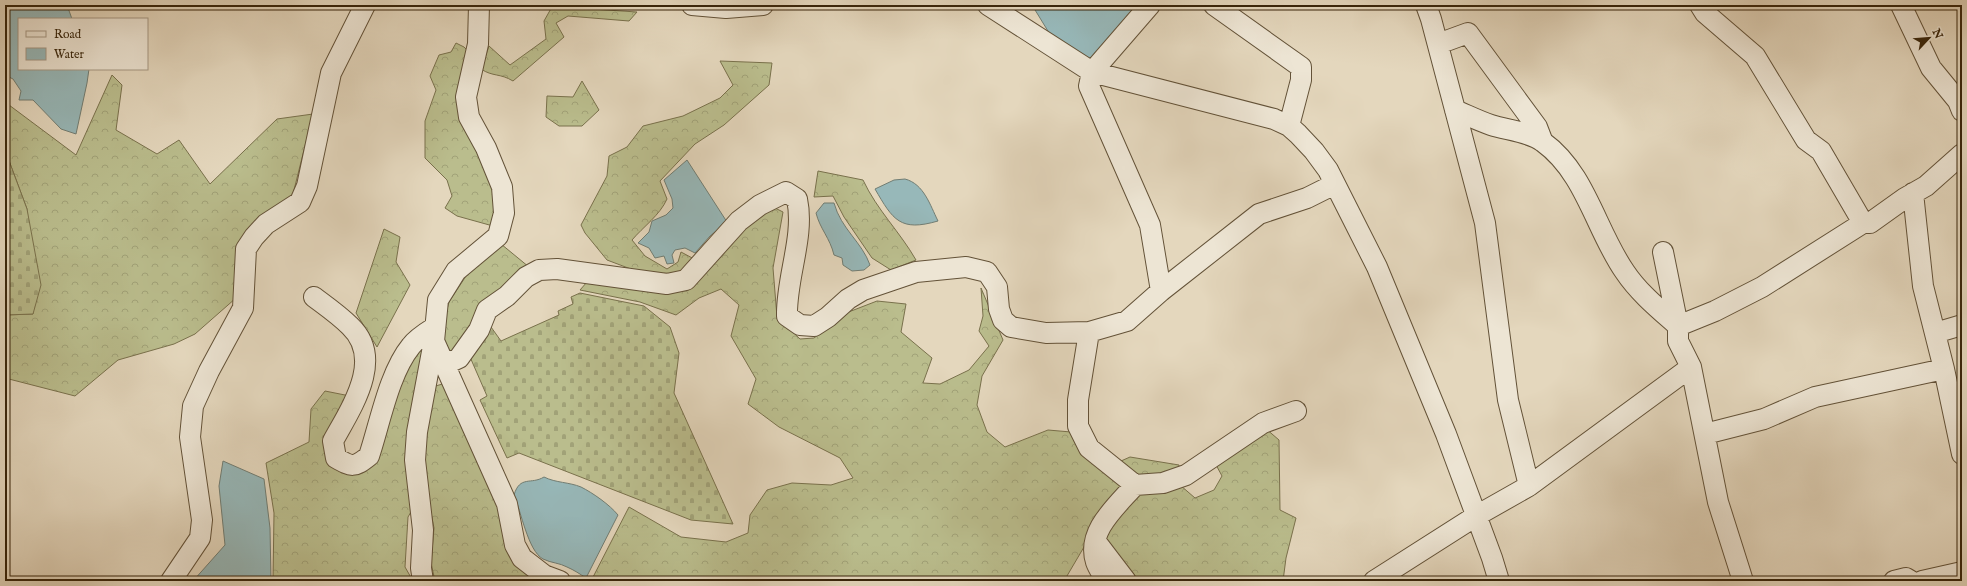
<svg xmlns="http://www.w3.org/2000/svg" width="1967" height="586" viewBox="0 0 1967 586" font-family="'IM FELL English',serif">
  <style>
    .forest { fill: url(#forest-crowns); stroke: #79714c }
    .cemetery { fill: url(#cemetery-stones); stroke: #79714c }
    .water { fill: #97b8b9; stroke: #717d73 }
    .lines { fill: none; stroke-linecap: round; stroke-linejoin: round }
    .minor-casing { stroke: #635238; stroke-width: 22 }
    .minor { stroke: #ede5d4; stroke-width: 20 }
  </style>
  <defs>
    <pattern id="forest-crowns" width="20" height="18" patternUnits="userSpaceOnUse"><rect width="20" height="18" fill="#babd8d"/><path d="M2 6a3 3 0 1 1 6 0M12 15a3 3 0 1 1 6 0" fill="none" stroke="#a1a278"/></pattern>
    <pattern id="cemetery-stones" width="16" height="16" patternUnits="userSpaceOnUse"><rect width="16" height="16" fill="#babd8d"/><path d="M2 7V4a2 2 0 0 1 4 0v3zM10 15v-3a2 2 0 0 1 4 0v3z" fill="#a1a278"/></pattern>
  </defs>
  <rect width="100%" height="100%" fill="#e4d7bd"/>
  <filter id="stains"><feTurbulence type="fractalNoise" baseFrequency=".005" numOctaves="4"/><feColorMatrix values="0 0 0 0 .2 0 0 0 0 .09 0 0 0 0 .02 0 0 0 .5 -.17"/></filter>
  <radialGradient id="worn" r=".72"><stop offset=".6" stop-color="#630" stop-opacity="0"/><stop offset="1" stop-color="#630" stop-opacity=".3"/></radialGradient>
  <!-- forest -->
  <path class="forest" d="M 553,5 L 571,5 L 576,8 L 637,12 L 629,21 L 568,16 L 556,23 L 564,37 L 513,81 C 500,73 493,77 481,69 L 489,46 L 510,65 L 546,39 L 544,21 Z
    M 456,43 L 464,47 L 470,53 L 462,96 L 497,185 L 493,226 L 457,216 L 445,208 L 452,196 L 447,180 L 425,158 L 425,121 L 436,90 L 430,76 L 439,55 L 451,52 Z
    M 720,61 L 772,63 L 769,85 L 724,125 L 695,144 L 660,181 L 667,199 C 660,215 643,227 632,240 L 645,256 L 667,269 L 678,262 L 681,252 L 696,260 L 679,276 L 644,274 L 607,260 L 585,233 L 581,225 L 607,176 L 609,156 L 627,147 L 643,126 L 683,116 L 720,98 L 733,85 Z
    M 112,75 L 122,85 L 116,130 L 157,154 L 179,140 L 210,184 L 277,119 L 313,114 L 292,198 L 264,217 L 236,298 L 195,334 L 174,344 L 118,360 L 75,396 L 5,378 L 5,315 L 33,314 L 27,209 L 5,150 L 5,102 L 76,155 Z
    M 582,81 L 599,110 L 582,126 L 559,126 L 546,117 L 547,96 L 573,97 Z
    M 818,171 L 863,180 C 877,210 900,232 916,260 L 891,270 L 872,258 L 844,217 L 833,196 L 814,197 Z
    M 771,206 L 783,212 L 773,268 L 777,317 L 800,339 L 814,338 L 846,313 L 877,301 L 906,304 L 901,332 L 932,358 L 923,383 L 940,384 L 969,370 L 989,346 L 979,331 L 983,316 L 981,288 L 1003,340 L 982,376 L 977,405 L 987,432 L 1005,447 L 1048,430 L 1071,432 L 1103,469 L 1130,457 L 1179,465 L 1180,485 L 1195,498 L 1214,490 L 1222,476 L 1215,463 L 1265,428 L 1279,440 L 1280,510 L 1296,518 L 1286,558 L 1283,581 L 1136,581 L 1094,524 L 1084,547 L 1064,581 L 591,581 L 629,507 L 681,537 L 726,542 L 748,533 L 750,515 L 767,490 L 792,483 L 831,485 L 853,478 L 840,458 L 779,427 L 748,404 L 756,379 L 731,336 L 739,305 L 721,289 L 699,298 L 676,315 L 640,302 L 580,290 L 587,282 L 662,291 Z
    M 384,229 L 400,237 L 396,262 L 410,285 L 377,347 L 356,313 Z
    M 501,244 L 529,267 L 469,332 L 451,356 L 441,332 L 449,302 L 466,276 Z
    M 428,338 L 415,505 L 408,517 L 405,567 L 413,581 L 273,581 L 274,513 L 266,463 L 309,442 L 311,409 L 325,391 L 350,396 L 330,433 L 356,472 L 400,376 Z
    M 446,383 L 501,504 L 544,581 L 435,581 L 431,563 L 434,528 L 421,462 L 432,387 Z"/>
  <!-- cemetery -->
  <path class="cemetery" d="M 5,150 L 27,209 L 41,285 L 33,314 L 5,315 Z
    M 580,293 L 644,306 L 670,327 L 679,353 L 674,393 L 733,524 L 691,520 L 519,453 L 507,458 L 480,400 L 487,396 L 470,357 L 491,327 L 501,341 L 559,315 L 558,311 L 573,304 L 571,297 Z"/>
  <!-- water -->
  <path class="water" d="M 55,5 L 67,5 L 72,19 L 19,19 L 19,69 L 89,69 L 87,83 L 76,134 L 61,129 L 33,100 L 19,100 L 21,91 L 13,79 L 5,75 L 5,7 Z
    M 1032,5 L 1144,5 L 1092,60 L 1051,36 Z
    M 687,160 L 727,222 L 710,236 L 695,253 L 685,248 L 675,250 L 672,255 L 674,263 L 667,264 L 664,256 L 655,258 L 649,248 L 638,243 L 649,232 L 652,221 L 666,215 L 673,208 L 672,199 L 664,180 Z
    M 905,179 C 924,184 930,205 938,221 C 900,232 893,220 875,189 L 894,180 Z
    M 824,203 L 834,203 C 841,229 862,242 870,265 L 864,270 L 852,271 L 843,265 L 842,258 L 834,255 C 830,238 820,229 816,213 Z
    M 223,461 L 264,479 L 270,528 L 271,581 L 193,581 L 225,545 L 219,486 Z
    M 544,477 C 556,483 569,482 581,487 C 593,493 610,505 618,515 L 586,578 C 580,574 574,570 567,567 C 560,563 551,563 543,559 C 528,551 521,511 514,495 C 520,475 531,485 544,477 Z"/>
  <g class="lines">
    <defs>
      <path id="minor" d="M 479,5 L 478,44 L 466,97 L 469,117 L 486,148 L 502,187 L 504,213 L 498,236 L 456,271 L 438,300 L 434,341 L 507,504 L 515,545 L 522,558 L 544,575 L 560,581
        M 692,5 L 726,8 L 763,5
        M 988,5 L 1092,72 L 1274,119 L 1289,126 L 1298,134 L 1314,151 L 1328,170 L 1377,267 L 1446,434 L 1492,558 L 1499,581
        M 1150,5 L 1092,72 L 1089,86 L 1150,225 L 1161,291
        M 1214,5 L 1301,67 L 1301,80 L 1289,126
        M 1700,5 L 1705,13 L 1755,56 L 1806,140 L 1821,151 L 1863,223
        M 1901,5 L 1931,68 L 1958,101 L 1962,111
        M 1438,44 L 1468,33 L 1537,127 L 1542,140
        M 1455,110 C 1467,115 1479,121 1491,125 C 1506,130 1531,132 1543,142 C 1586,173 1596,231 1625,272 C 1639,293 1660,310 1678,326 L 1678,341 L 1691,367 L 1718,502 L 1743,581
        M 1913,193 L 1923,286 L 1944,369 L 1962,454
        M 1663,252 L 1678,326 L 1715,311 L 1762,287 L 1863,223 L 1870,223 L 1905,198 L 1926,186 L 1962,154
        M 314,297 C 326,306 339,315 350,326 C 385,359 351,408 333,441 L 336,458 C 352,467 354,468 369,456 C 380,423 389,373 411,346 C 417,338 427,332 435,327
        M 1089,332 L 1078,400 L 1078,426 L 1089,448 L 1135,485 L 1163,483 L 1186,475 L 1263,423 L 1296,411
        M 1935,333 L 1962,325
        M 444,365 L 459,358 L 479,330 L 487,310 L 507,296 L 526,277 L 539,270 L 557,269 L 667,284 L 686,280 L 739,221 L 760,205 L 786,192 L 797,199 C 805,237 786,277 787,316 L 800,325 L 814,326 L 828,317 L 848,299 L 863,290 L 916,272 L 966,267 L 987,272 L 997,287 L 999,309 L 1003,320 L 1011,327 L 1046,333 L 1089,332 L 1127,321 L 1161,291 L 1259,214 L 1307,198 L 1335,184
        M 1705,434 L 1764,419 L 1815,397 L 1944,369
        M 1529,486 L 1691,367
        M 1097,543 L 1126,581
        M 171,581 L 200,538 L 202,520 L 190,437 L 193,406 L 209,371 L 243,308 L 246,249 L 254,237 L 266,224 L 300,202 L 307,186 L 331,73 L 365,5
        M 423,581 L 421,568 L 423,530 L 415,460 L 417,432 L 434,341
        M 1106,581 C 1103,575 1098,568 1096,562 C 1086,531 1117,506 1135,485
        M 1374,581 L 1476,516 L 1529,486 L 1508,400 L 1485,223 L 1431,19 L 1426,5
        M 1894,581 L 1906,578 L 1911,581
        M 1922,581 L 1962,572"/>
    </defs>
    <!-- minor casing -->
    <use href="#minor" class="minor-casing"/>
    <!-- minor -->
    <use href="#minor" class="minor"/>
  </g>
  <!-- margin -->
  <rect width="1967" height="586" fill="none" stroke="#e4d7bd" stroke-width="20"/>
  <rect x="6" y="6" width="1955" height="574" fill="none" stroke="#38250b" stroke-width="2"/>
  <rect x="10" y="10" width="1947" height="566" fill="none" stroke="#38250b"/>
  <!-- legend -->
  <rect x="18" y="18" width="130" height="52" fill="#ede5d4" stroke="#a59884"/>
  <rect x="26" y="31" width="20" height="6" fill="#ede5d4" stroke="#a59884"/>
  <text x="54" y="38" font-size="12" fill="#38250b">Road</text>
  <rect x="26" y="48" width="20" height="12" fill="#97b8b9" stroke="#a59884"/>
  <text x="54" y="58" font-size="12" fill="#38250b">Water</text>
  <!-- north arrow -->
  <g transform="translate(1929 38) rotate(64)" stroke="#ede5d4" stroke-width="3" paint-order="stroke">
  <path d="M0-3L7 15L0 10L-7 15Z" fill="#38250b"/>
  <text y="-6" font-size="11" font-weight="bold" text-anchor="middle" fill="#38250b">N</text>
  </g>
  <rect width="100%" height="100%" filter="url(#stains)"/>
  <rect width="100%" height="100%" fill="url(#worn)"/>
</svg>
